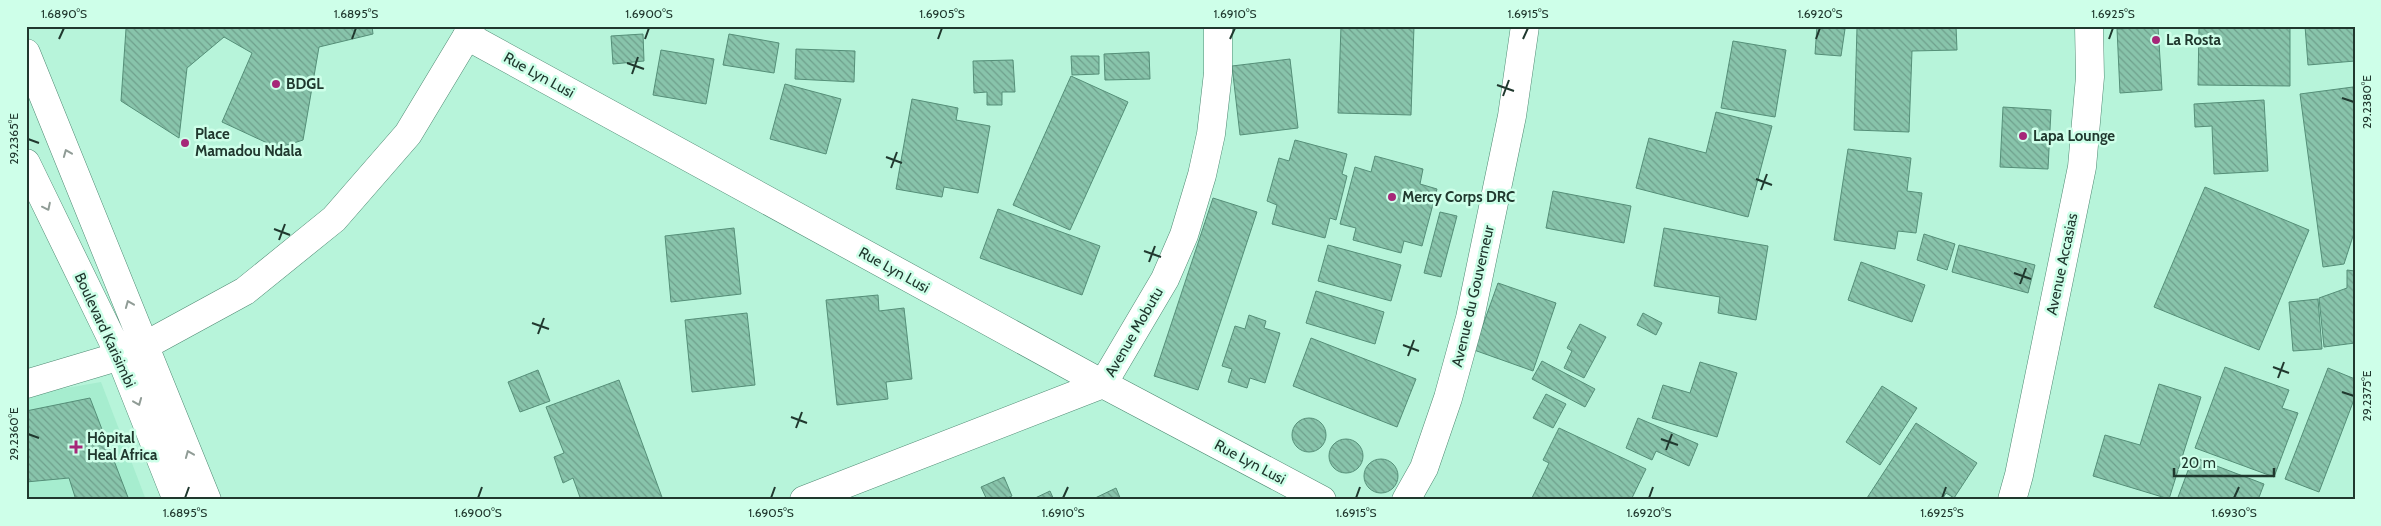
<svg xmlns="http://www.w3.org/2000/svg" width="2381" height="526" viewBox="0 0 2381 526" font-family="Cabin,sans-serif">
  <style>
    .built { fill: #a6edcf }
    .building { fill: url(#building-back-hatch); stroke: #558f78 }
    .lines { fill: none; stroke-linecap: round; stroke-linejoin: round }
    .minor-casing { stroke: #4f8a73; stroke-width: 29 }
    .tertiary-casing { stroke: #4f8a73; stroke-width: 29 }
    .minor { stroke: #fff; stroke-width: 28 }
    .tertiary { stroke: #fff; stroke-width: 28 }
    .oneway { stroke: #909c96 }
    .ticks { fill: none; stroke: #20382e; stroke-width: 2 }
    .poi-dot { fill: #a62778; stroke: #ceffe9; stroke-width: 2 }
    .labels { text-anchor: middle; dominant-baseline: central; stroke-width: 5; stroke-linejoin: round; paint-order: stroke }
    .poi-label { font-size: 15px; font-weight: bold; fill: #20382e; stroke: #ceffe9; text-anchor: start }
    .street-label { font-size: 15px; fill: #20382e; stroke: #ceffe9 }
    .neatline { fill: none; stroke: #20382e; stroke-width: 2 }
    .ticks-label { font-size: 12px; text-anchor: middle; fill: #20382e }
  </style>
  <defs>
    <pattern id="building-back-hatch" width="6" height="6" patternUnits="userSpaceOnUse" patternTransform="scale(1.25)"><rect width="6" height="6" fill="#88c4ab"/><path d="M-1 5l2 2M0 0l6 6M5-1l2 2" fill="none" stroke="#6fa08c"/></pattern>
  </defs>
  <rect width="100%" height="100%" fill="#b7f4da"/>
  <!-- built -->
  <path class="built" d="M 101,382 L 146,500 L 26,500 L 26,395 Z"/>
  <!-- building -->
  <path class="building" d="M 129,26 L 372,26 L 373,34 L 319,47 L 303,140 L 278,148 L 222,122 L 252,53 L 224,37 L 187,68 L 179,138 L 121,101 L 126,29 Z
    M 1341,26 L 1414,26 L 1411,115 L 1338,113 Z
    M 1817,26 L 1845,29 L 1841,56 L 1815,54 Z
    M 1883,26 L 1956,26 L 1957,50 L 1912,51 L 1909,132 L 1854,130 L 1857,28 L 1883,28 Z
    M 2199,26 L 2290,26 L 2290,86 L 2198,85 Z
    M 2305,26 L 2355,26 L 2355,61 L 2308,65 Z
    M 2158,27 L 2162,90 L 2120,93 L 2117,29 Z
    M 643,34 L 644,61 L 613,64 L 611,36 Z
    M 729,34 L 779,43 L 774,73 L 723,65 Z
    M 1733,41 L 1786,50 L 1775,117 L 1721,108 Z
    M 796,49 L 855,51 L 854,82 L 795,79 Z
    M 661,50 L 714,59 L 706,104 L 653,95 Z
    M 1149,52 L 1150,79 L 1105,80 L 1104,54 Z
    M 1071,56 L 1099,56 L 1099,74 L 1072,75 Z
    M 1290,59 L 1298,128 L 1240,135 L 1232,66 Z
    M 1013,60 L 1015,92 L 1002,92 L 1002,105 L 987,105 L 987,92 L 974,93 L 973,61 Z
    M 1071,76 L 1128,102 L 1070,230 L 1013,205 Z
    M 785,84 L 841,99 L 826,154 L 770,139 Z
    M 2353,87 L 2355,102 L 2355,230 L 2344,264 L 2323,267 L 2300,94 Z
    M 912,99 L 958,108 L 956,120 L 990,126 L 978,193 L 944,187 L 942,197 L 896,189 Z
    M 2264,100 L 2268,171 L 2214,174 L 2212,126 L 2195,127 L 2194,104 Z
    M 2003,107 L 2051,110 L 2048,169 L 2000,167 Z
    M 1716,112 L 1772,126 L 1748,217 L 1636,188 L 1649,138 L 1706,153 Z
    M 1295,140 L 1347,154 L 1342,174 L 1347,176 L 1336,220 L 1330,218 L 1325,238 L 1272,224 L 1277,205 L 1267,201 L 1279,158 L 1289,161 Z
    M 1848,149 L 1911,158 L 1907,191 L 1922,193 L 1916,233 L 1898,231 L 1895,249 L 1834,240 Z
    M 1375,156 L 1423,169 L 1420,184 L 1437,189 L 1422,246 L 1404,241 L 1401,253 L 1353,240 L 1356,228 L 1340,224 L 1355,167 L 1371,172 Z
    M 2205,187 L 2309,230 L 2259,350 L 2154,307 Z
    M 1553,191 L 1631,206 L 1624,243 L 1546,228 Z
    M 1213,198 L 1257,212 L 1198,390 L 1154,376 Z
    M 998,209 L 1100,246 L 1082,295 L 980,258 Z
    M 1440,212 L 1457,216 L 1441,277 L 1424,273 Z
    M 734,228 L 741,294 L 671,302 L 665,236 Z
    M 1664,228 L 1768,246 L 1756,320 L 1718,313 L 1720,297 L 1654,286 Z
    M 1924,234 L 1955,244 L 1947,270 L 1917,260 Z
    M 1328,245 L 1401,265 L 1391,301 L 1318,281 Z
    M 1959,245 L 2035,265 L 2028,293 L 1952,272 Z
    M 1861,262 L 1925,285 L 1912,322 L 1848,300 Z
    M 2347,270 L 2355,271 L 2355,343 L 2324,347 L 2319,298 L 2347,288 Z
    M 1498,283 L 1556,303 L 1533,371 L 1474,350 Z
    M 1316,291 L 1384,312 L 1375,344 L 1306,323 Z
    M 878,295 L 879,311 L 904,308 L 912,379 L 886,382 L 888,399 L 837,405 L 826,300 Z
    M 2318,299 L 2322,349 L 2293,351 L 2289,302 Z
    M 747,313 L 755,385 L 692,392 L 685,320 Z
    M 1643,313 L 1662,323 L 1656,335 L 1637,325 Z
    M 1249,315 L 1266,321 L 1264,328 L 1280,333 L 1265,383 L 1250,378 L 1247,388 L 1228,382 L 1232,369 L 1222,366 L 1235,326 L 1245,329 Z
    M 1580,324 L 1606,337 L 1584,378 L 1564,368 L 1572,351 L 1567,348 Z
    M 1311,338 L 1416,379 L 1397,427 L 1293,386 Z
    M 1542,361 L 1595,389 L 1585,407 L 1532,379 Z
    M 1700,362 L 1737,373 L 1717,437 L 1652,418 L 1663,385 L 1690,393 Z
    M 2225,367 L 2289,390 L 2282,408 L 2298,413 L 2274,477 L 2195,448 Z
    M 2328,368 L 2355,379 L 2355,397 L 2319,492 L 2285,479 Z
    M 538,370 L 550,401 L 520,412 L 508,382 Z
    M 619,380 L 663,500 L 581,500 L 573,478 L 563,483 L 554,457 L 564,453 L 546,407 Z
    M 2159,384 L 2201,397 L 2169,499 L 2093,476 L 2105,435 L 2140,445 Z
    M 1882,386 L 1917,408 L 1880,465 L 1846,442 Z
    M 1546,394 L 1566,404 L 1553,428 L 1533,418 Z
    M 90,398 L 129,500 L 76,500 L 69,478 L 26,482 L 26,411 Z
    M 1638,418 L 1698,444 L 1689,466 L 1656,451 L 1652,460 L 1626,448 Z
    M1292 435a17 17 0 1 1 34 0a17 17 0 1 1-34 0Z
    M 1916,423 L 1977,463 L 1954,498 L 1946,493 L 1942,500 L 1870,500 L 1867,498 Z
    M 1559,428 L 1646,469 L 1631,500 L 1531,500 L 1549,463 L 1543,460 Z
    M1329 456a17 17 0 1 1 34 0a17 17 0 1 1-34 0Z
    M 2193,457 L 2264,484 L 2258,500 L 2177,500 Z
    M1364 476a17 17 0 1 1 34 0a17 17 0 1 1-34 0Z
    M 1004,477 L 1012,496 L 1003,500 L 987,500 L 981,487 Z
    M 1116,488 L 1121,500 L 1091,500 Z
    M 1050,491 L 1054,500 L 1031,500 Z"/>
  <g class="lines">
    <defs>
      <path id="minor" d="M 467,36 L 1103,384 L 1322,500
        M 804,500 L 1103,384 L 1165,279 L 1184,235 L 1202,175 L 1211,134 L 1218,73 L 1218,26
        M 1406,500 L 1424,468 L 1448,398 L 1470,318 L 1512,116 L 1525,26
        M 2012,500 L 2019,475 L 2082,167 L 2090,77 L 2089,26"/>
      <path id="tertiary" d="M 26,53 L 207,500
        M 26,163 L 120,356 L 177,500
        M 26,384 L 120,356 L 146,345 L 245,291 L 334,219 L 408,134 L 467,36 L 471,26"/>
    </defs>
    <!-- minor casing -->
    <use href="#minor" class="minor-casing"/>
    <!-- tertiary casing -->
    <use href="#tertiary" class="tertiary-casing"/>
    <!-- minor -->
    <use href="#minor" class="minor"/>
    <!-- tertiary -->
    <use href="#tertiary" class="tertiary"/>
  </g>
  <!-- one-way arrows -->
  <defs><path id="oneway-chevron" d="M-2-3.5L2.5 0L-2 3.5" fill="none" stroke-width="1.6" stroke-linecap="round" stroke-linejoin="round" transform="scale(1.25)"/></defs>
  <g class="oneway">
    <use href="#oneway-chevron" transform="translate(67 153) rotate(-112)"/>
    <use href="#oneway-chevron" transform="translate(47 207) rotate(64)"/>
    <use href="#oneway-chevron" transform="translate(129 304) rotate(-112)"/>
    <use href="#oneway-chevron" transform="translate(138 402) rotate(68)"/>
    <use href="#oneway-chevron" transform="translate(189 454) rotate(-112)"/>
  </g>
  <!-- ticks -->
  <path class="ticks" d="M 59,39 L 64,28M 352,39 L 356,28M 645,39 L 649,28M 938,39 L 942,28M 1230,39 L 1235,28M 1523,39 L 1528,28M 1816,39 L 1820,28M 2109,39 L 2113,28M 627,63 L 644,69M 632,74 L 638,57M 1497,85 L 1514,91M 1503,96 L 1509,80M 2342,98 L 2354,102M 28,139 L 39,143M 886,157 L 902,163M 891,168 L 897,152M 1756,179 L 1772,185M 1761,190 L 1767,174M 274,229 L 290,235M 279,240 L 285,224M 1144,251 L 1161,257M 1149,262 L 1155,246M 2014,273 L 2031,279M 2020,284 L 2026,268M 532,323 L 549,329M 538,334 L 544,318M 1403,345 L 1419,351M 1408,356 L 1414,340M 2273,367 L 2289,373M 2278,378 L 2284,362M 2342,392 L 2354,396M 791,417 L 807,423M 796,428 L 802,412M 28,434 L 39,438M 1661,439 L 1678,445M 1666,450 L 1672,434M 185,498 L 189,487M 478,498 L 482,487M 771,498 L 775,487M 1063,498 L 1068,487M 1356,498 L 1360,487M 1649,498 L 1653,487M 1942,498 L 1946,487M 2234,498 L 2239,487"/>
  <!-- markers -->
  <g class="poi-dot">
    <circle cx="2156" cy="40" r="5"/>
    <circle cx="276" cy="84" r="5"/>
    <circle cx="2023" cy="136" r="5"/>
    <circle cx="185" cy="143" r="5"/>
    <circle cx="1392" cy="197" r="5"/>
    <path d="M73.5 439.5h5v5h5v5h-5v5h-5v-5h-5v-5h5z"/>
  </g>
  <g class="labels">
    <!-- poi labels -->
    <g class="poi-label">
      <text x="2166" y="40">La Rosta</text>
      <text x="286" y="84">BDGL</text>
      <text x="195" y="134">Place<tspan x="195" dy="17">Mamadou Ndala</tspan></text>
      <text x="2033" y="136">Lapa Lounge</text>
      <text x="1402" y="197">Mercy Corps DRC</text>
      <text x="87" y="438">Hôpital<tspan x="87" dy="17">Heal Africa</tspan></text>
    </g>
    <!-- street labels -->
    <g class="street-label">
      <text transform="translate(539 75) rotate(29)">Rue Lyn Lusi</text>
      <text transform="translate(2062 264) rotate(-78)">Avenue Accasias</text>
      <text transform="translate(894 270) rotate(29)">Rue Lyn Lusi</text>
      <text transform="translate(1473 296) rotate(-77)">Avenue du Gouverneur</text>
      <text transform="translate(105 330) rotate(65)">Boulevard Karisimbi</text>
      <text transform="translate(1134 332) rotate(-60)">Avenue Mobutu</text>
      <text transform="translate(1250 462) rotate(28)">Rue Lyn Lusi</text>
    </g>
  </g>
  <!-- border -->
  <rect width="2381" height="526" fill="none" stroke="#ceffe9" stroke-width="55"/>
  <!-- scale -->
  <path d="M2174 468v8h100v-8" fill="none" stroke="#20382e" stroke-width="2.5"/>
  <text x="2181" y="468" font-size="15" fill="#20382e" stroke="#ceffe9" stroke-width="4" paint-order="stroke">20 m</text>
  <rect x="28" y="28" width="2326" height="470" class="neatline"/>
  <g class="ticks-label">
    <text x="64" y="18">1.6890°S</text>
    <text x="356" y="18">1.6895°S</text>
    <text x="649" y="18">1.6900°S</text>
    <text x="942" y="18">1.6905°S</text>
    <text x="1235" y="18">1.6910°S</text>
    <text x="1528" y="18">1.6915°S</text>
    <text x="1820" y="18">1.6920°S</text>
    <text x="2113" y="18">1.6925°S</text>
    <text transform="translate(2367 102) rotate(-90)" y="4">29.2380°E</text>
    <text transform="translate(14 139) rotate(-90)" y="4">29.2365°E</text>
    <text transform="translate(2367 396) rotate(-90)" y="4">29.2375°E</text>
    <text transform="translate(14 434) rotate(-90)" y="4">29.2360°E</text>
    <text x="185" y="517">1.6895°S</text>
    <text x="478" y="517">1.6900°S</text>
    <text x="771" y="517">1.6905°S</text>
    <text x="1063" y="517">1.6910°S</text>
    <text x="1356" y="517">1.6915°S</text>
    <text x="1649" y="517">1.6920°S</text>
    <text x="1942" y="517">1.6925°S</text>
    <text x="2234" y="517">1.6930°S</text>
  </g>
</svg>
